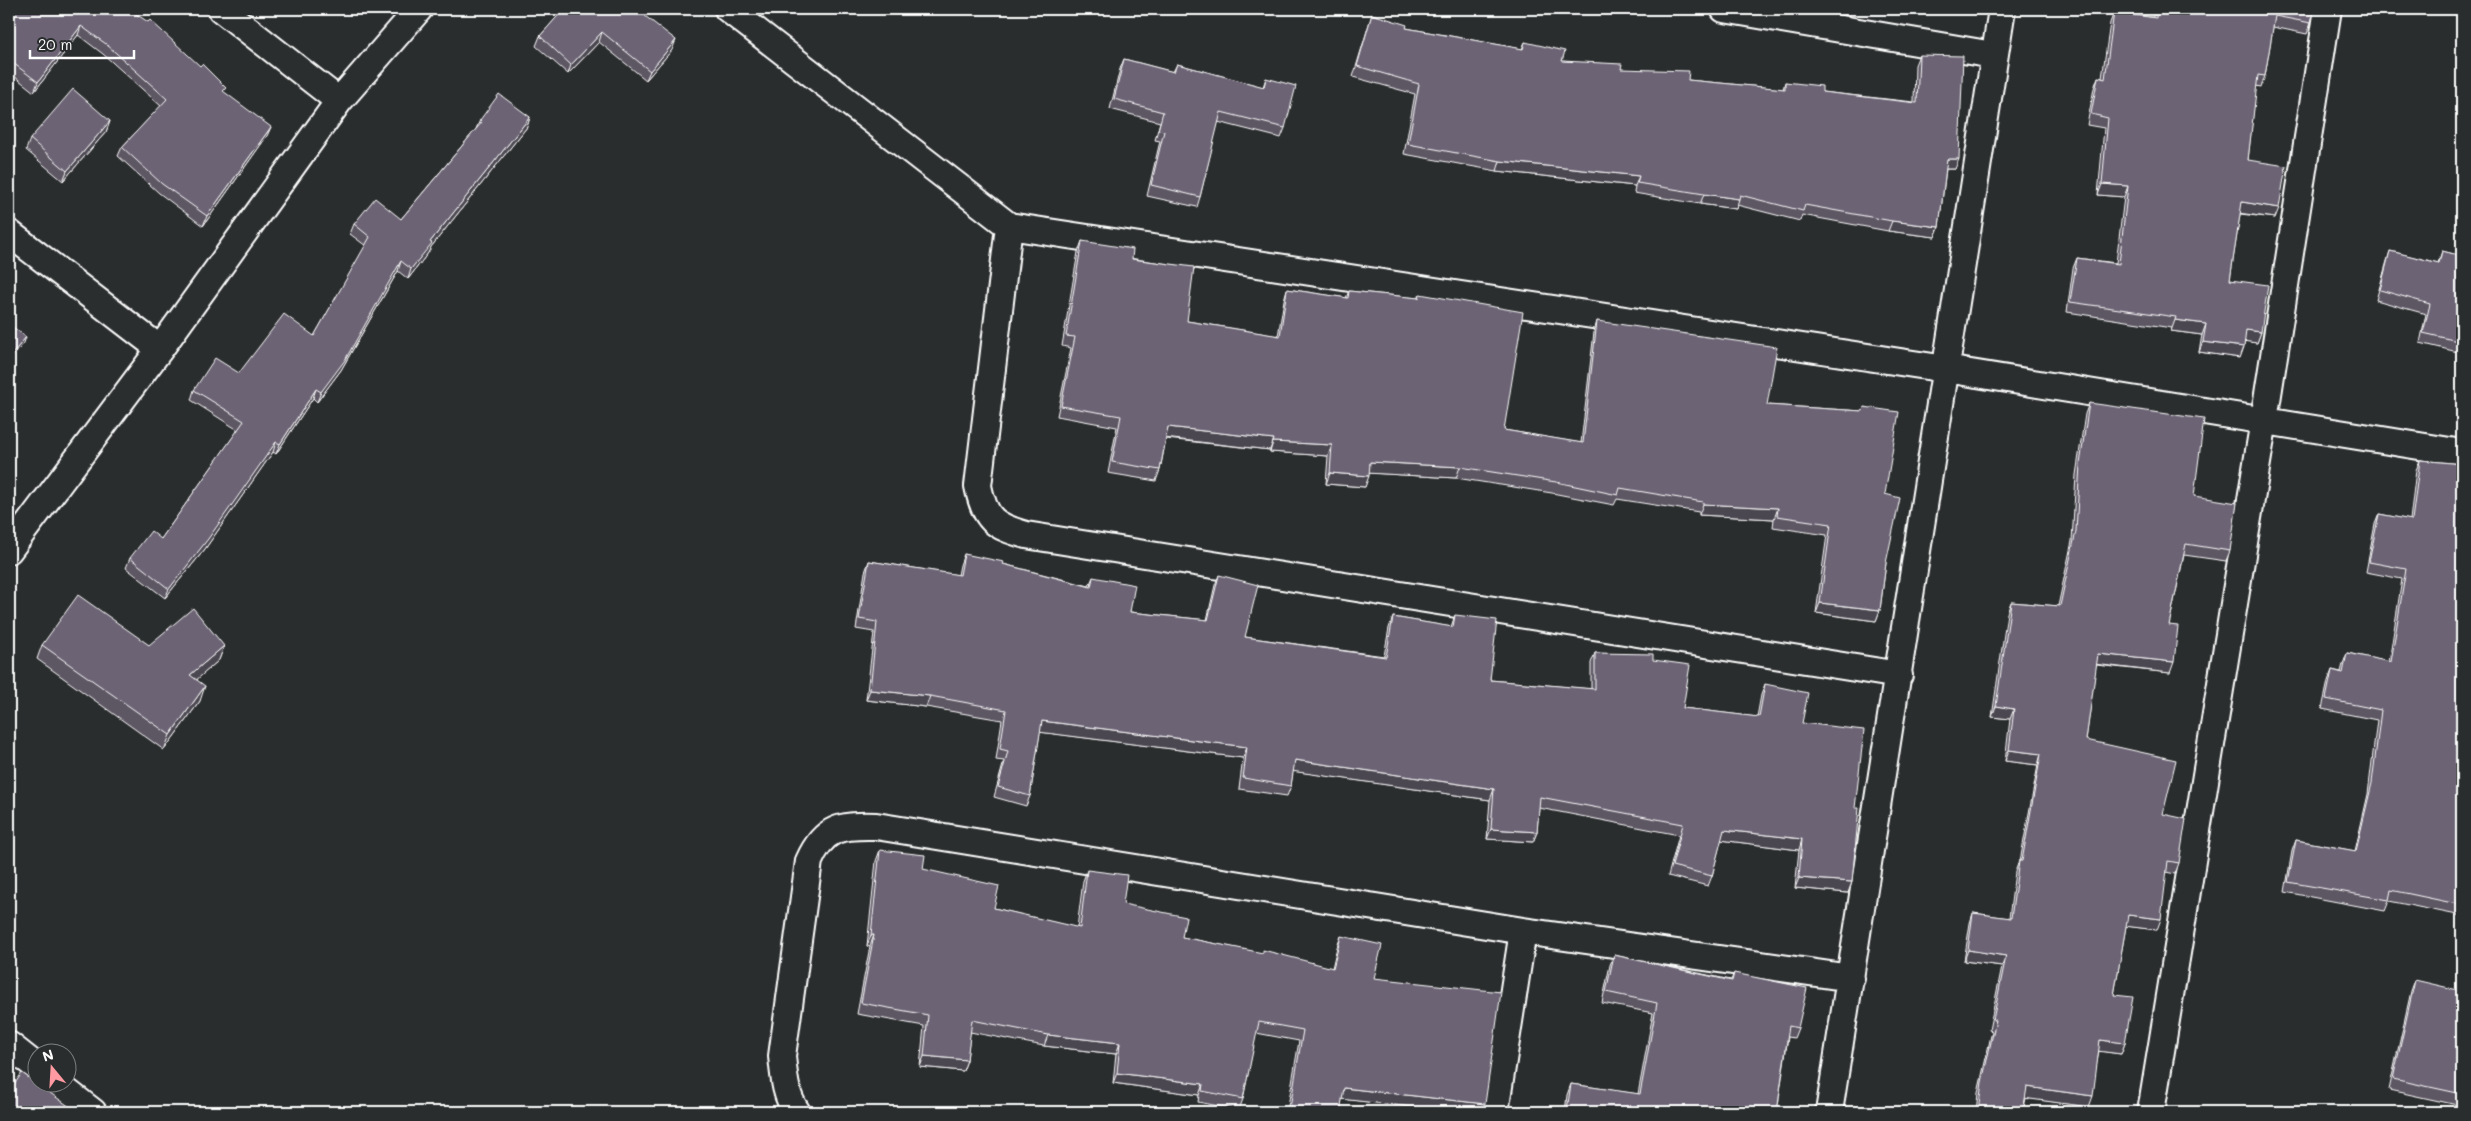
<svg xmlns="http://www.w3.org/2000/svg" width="2471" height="1121" viewBox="0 0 2471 1121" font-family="Mali,sans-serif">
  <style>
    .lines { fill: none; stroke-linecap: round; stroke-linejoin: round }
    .minor-casing { stroke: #fff; stroke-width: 30 }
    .minor { stroke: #2a2d2e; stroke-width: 26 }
    .wall { fill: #5d5664; stroke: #fff }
    .shaded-wall { fill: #4c4651; stroke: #fff }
    .building { fill: #6c6474; stroke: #fff }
  </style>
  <rect width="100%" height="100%" fill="#2a2d2e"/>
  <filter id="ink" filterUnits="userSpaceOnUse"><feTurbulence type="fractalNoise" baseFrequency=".02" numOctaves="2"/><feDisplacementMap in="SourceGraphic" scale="10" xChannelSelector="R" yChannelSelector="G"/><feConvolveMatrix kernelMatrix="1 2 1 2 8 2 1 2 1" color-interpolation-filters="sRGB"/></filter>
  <g filter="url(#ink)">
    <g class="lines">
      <defs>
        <path id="minor" d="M 221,9 L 339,101
          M 728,9 L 1009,226 L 1946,369 L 2462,453
          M 1724,9 L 1993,55
          M 1009,226 L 978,486 C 985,520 994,526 1026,535 L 1899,675
          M 9,233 L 160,349
          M 9,550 L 160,349 L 339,101 L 419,9
          M 9,1045 L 38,1068
          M 57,1084 L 93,1112
          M 797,1112 C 785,1096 784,1076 782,1056 L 809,861 C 824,827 841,825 876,826 L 1523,931 L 1851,978
          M 1495,1112 L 1523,931
          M 1829,1112 L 2002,9
          M 2151,1112 L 2264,420 L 2328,9"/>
      </defs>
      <!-- minor casing -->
      <use href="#minor" class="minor-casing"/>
      <!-- minor -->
      <use href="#minor" class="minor"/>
    </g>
    <!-- wall -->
    <path class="wall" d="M 9,9 L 129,9 L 224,93 L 267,136 L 203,226 L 159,193 L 118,156 L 122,147 L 161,106 L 103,54 L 78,35 L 34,92 L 9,72 Z
      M 553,9 L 636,9 L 672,50 L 646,80 L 599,42 L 568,74 L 536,46 L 540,36 L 560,14 Z
      M 2154,9 L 2314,9 L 2311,23 L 2307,34 L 2273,27 L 2265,76 L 2261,87 L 2256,86 L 2248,160 L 2275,218 L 2240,214 L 2230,280 L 2261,332 L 2257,343 L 2245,341 L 2240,358 L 2199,352 L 2202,335 L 2171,331 L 2172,328 L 2067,312 L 2073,268 L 2077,258 L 2116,263 L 2124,197 L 2098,195 L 2104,128 L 2087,125 L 2094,88 L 2098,77 L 2102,78 L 2110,23 L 2114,12 L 2153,17 Z
      M 1372,14 L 1406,28 L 1522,49 L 1525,42 L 1562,61 L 1621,69 L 1688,80 L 1783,89 L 1785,82 L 1822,92 L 1914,102 L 1915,65 L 1919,55 L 1955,169 L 1946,169 L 1939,227 L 1935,237 L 1888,231 L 1802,215 L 1800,221 L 1737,205 L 1736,209 L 1700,204 L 1634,193 L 1635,186 L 1497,171 L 1404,154 L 1415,94 L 1353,77 Z
      M 1124,59 L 1173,72 L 1177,64 L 1263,87 L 1266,78 L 1285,128 L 1281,138 L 1218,122 L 1200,197 L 1197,207 L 1147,196 L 1160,141 L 1155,140 L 1160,122 L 1110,109 L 1120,69 Z
      M 530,117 L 527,127 L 431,247 L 428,253 L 408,279 L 398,271 L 341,370 L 317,402 L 313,398 L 276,454 L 273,452 L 205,549 L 165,598 L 126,568 L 130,558 L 161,539 L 238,430 L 191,400 L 194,390 L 239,373 L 314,336 L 366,246 L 350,234 L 354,224 L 401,219 L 476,129 L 480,120 Z
      M 110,121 L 106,132 L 63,181 L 26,150 L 30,139 Z
      M 1082,241 L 1132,259 L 1187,321 L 1278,336 L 1284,300 L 1287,289 L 1346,298 L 1349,291 L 1418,298 L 1420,294 L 1504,430 L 1581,443 L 1594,332 L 1597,321 L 1767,405 L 1863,411 L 1864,407 L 1885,494 L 1886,563 L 1880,610 L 1876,621 L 1816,613 L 1827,535 L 1773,527 L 1774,519 L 1699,515 L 1699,512 L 1617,499 L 1614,505 L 1552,493 L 1456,478 L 1369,473 L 1365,487 L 1326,484 L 1328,456 L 1270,452 L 1270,450 L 1166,439 L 1160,470 L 1156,481 L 1108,473 L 1117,427 L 1057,416 L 1071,348 L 1062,346 L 1078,252 Z
      M 2390,251 L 2438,263 L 2442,251 L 2462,256 L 2462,353 L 2420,343 L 2426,314 L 2376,300 L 2387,261 Z
      M 2089,403 L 2194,496 L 2230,551 L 2226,561 L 2184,555 L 2169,625 L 2170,673 L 2096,665 L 2086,740 L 2163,814 L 2179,863 L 2175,874 L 2166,872 L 2157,930 L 2126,926 L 2114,995 L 2125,1043 L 2121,1054 L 2099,1051 L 2089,1107 L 2026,1098 L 2023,1112 L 1976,1112 L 1978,1093 L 1992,1031 L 1989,1030 L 2002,966 L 1964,961 L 1970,923 L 1973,913 L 2009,918 L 2015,872 L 2019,861 L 2020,861 L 2038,765 L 2005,761 L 2010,719 L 1992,717 L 2007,613 L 2011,602 L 2058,606 L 2072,541 L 2076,475 L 2085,414 Z
      M 2420,460 L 2462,464 L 2462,916 L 2389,901 L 2385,911 L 2285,892 L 2292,851 L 2296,840 L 2355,851 L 2368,794 L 2377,720 L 2322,709 L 2328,681 L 2332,670 L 2341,672 L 2343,664 L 2347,653 L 2389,662 L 2402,579 L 2366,572 L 2375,524 L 2379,514 L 2410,520 L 2416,470 Z
      M 964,554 L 1003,564 L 1089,586 L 1093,577 L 1130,612 L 1207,620 L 1215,585 L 1219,575 L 1245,637 L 1384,656 L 1389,628 L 1393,617 L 1451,627 L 1455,615 L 1490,680 L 1591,689 L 1591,663 L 1595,653 L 1653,660 L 1683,708 L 1757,717 L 1761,695 L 1765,684 L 1802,723 L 1855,808 L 1852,882 L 1848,893 L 1795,888 L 1799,850 L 1721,840 L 1712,876 L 1708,886 L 1668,876 L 1679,835 L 1539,808 L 1537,832 L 1533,842 L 1487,839 L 1490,800 L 1293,771 L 1291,786 L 1287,796 L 1239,789 L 1243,758 L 1040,732 L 1030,796 L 1026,806 L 994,797 L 1004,761 L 996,760 L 1002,720 L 926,707 L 866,700 L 874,632 L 856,629 L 865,572 L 869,561 L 958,575 L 960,565 Z
      M 42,645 L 149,645 L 224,646 L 219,660 L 197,679 L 200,701 L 164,750 L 37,659 Z
      M 880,850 L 923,869 L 994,908 L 1077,928 L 1083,881 L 1087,870 L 1123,904 L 1182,937 L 1332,968 L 1337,947 L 1341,936 L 1374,978 L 1485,1104 L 1482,1112 L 1458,1112 L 1342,1099 L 1340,1112 L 1287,1112 L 1299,1041 L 1256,1033 L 1243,1099 L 1239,1110 L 1198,1102 L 1199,1095 L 1113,1083 L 1116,1054 L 1044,1046 L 970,1032 L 967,1060 L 963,1071 L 920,1067 L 924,1026 L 857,1014 L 870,946 L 867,946 L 876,861 Z
      M 1614,955 L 1731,980 L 1734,973 L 1798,1028 L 1794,1038 L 1788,1037 L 1777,1112 L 1565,1112 L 1567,1095 L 1571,1084 L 1638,1094 L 1653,1013 L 1602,1003 L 1610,965 Z
      M 2415,980 L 2456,1051 L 2462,1052 L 2462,1106 L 2389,1090 L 2411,991 Z"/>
    <!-- shaded-wall -->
    <path class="shaded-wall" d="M 81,26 L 78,35 L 34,92 L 38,82 Z
      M 602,32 L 599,42 L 568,74 L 571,65 Z
      M 676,40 L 672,50 L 646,80 L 650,71 Z
      M 530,117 L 527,127 L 431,247 L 428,253 L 408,279 L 411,269 L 430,242 Z
      M 110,121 L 106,132 L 63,181 L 67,171 Z
      M 271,127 L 267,136 L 203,226 L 207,216 Z
      M 1947,159 L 1959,159 L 1955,169 L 1943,169 Z
      M 1500,161 L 1639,176 L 1635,186 L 1497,171 Z
      M 2102,184 L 2128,186 L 2124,197 L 2098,195 Z
      M 1704,194 L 1739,199 L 1736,209 L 1700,204 Z
      M 2242,202 L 2279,208 L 2275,218 L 2238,213 Z
      M 1892,221 L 1939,227 L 1935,237 L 1888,231 Z
      M 401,261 L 398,271 L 341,370 L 317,402 L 321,392 Z
      M 2175,320 L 2206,324 L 2202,335 L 2171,331 Z
      M 2246,330 L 2261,332 L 2257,343 L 2242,341 Z
      M 26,337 L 24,343 L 9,361 L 9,358 Z
      M 2203,342 L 2244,347 L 2240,358 L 2199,352 Z
      M 316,389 L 313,398 L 276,454 L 280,444 Z
      M 1168,427 L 1274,439 L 1270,450 L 1164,438 Z
      M 276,442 L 273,452 L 205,549 L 165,598 L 169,589 Z
      M 1273,442 L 1332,445 L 1328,456 L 1270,452 Z
      M 1370,462 L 1460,467 L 1456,478 L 1366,473 Z
      M 1330,473 L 1369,476 L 1365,487 L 1326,484 Z
      M 1703,504 L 1778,508 L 1774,519 L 1699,515 Z
      M 1820,603 L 1880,610 L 1876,621 L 1816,613 Z
      M 224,646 L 219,660 L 185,690 L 190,675 Z
      M 2098,654 L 2174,662 L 2170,673 L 2094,664 Z
      M 205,686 L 200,701 L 164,750 L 170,735 Z
      M 870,690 L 930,696 L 926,707 L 866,700 Z
      M 1996,706 L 2014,709 L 2010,719 L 1992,717 Z
      M 1042,721 L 1247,747 L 1243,758 L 1038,732 Z
      M 2009,750 L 2041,754 L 2038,765 L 2005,761 Z
      M 1295,760 L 1494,789 L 1490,800 L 1291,771 Z
      M 1491,829 L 1537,832 L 1533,842 L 1487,839 Z
      M 1724,830 L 1802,839 L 1799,850 L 1720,840 Z
      M 1799,878 L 1852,882 L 1848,893 L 1795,888 Z
      M 2128,915 L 2161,919 L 2157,930 L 2124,926 Z
      M 871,935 L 874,935 L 870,946 L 867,946 Z
      M 1968,950 L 2006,956 L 2002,966 L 1964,961 Z
      M 1048,1035 L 1120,1043 L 1116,1054 L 1044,1046 Z
      M 2100,1040 L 2125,1043 L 2121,1054 L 2097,1051 Z
      M 924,1056 L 967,1060 L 963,1071 L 920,1067 Z
      M 1117,1073 L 1203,1084 L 1199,1095 L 1113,1083 Z
      M 2027,1087 L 2093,1096 L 2089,1107 L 2023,1098 Z
      M 1344,1088 L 1485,1104 L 1482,1112 L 1458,1112 L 1340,1099 Z"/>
    <!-- building -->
    <path class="building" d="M 9,9 L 129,9 L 148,22 L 150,20 L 200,66 L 202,64 L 226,88 L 223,91 L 271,127 L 207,216 L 162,184 L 122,147 L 167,99 L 106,44 L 81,26 L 38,82 L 9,60 Z
      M 564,9 L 636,9 L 676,40 L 650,71 L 602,32 L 571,65 L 540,36 Z
      M 2156,9 L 2314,9 L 2311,23 L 2275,16 L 2265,76 L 2258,75 L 2248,160 L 2286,166 L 2279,208 L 2242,202 L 2230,280 L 2268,285 L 2261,332 L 2246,330 L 2244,347 L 2203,342 L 2206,324 L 2175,320 L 2176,317 L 2070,302 L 2077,258 L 2119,264 L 2128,186 L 2102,184 L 2108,118 L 2091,114 L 2098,77 L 2105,79 L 2114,12 L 2156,18 Z
      M 1372,14 L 1407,25 L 1406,28 L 1523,49 L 1525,42 L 1565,51 L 1562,61 L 1622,64 L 1621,69 L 1689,71 L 1688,80 L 1785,89 L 1785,82 L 1822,86 L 1822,92 L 1917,103 L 1919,55 L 1963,56 L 1959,159 L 1947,159 L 1939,227 L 1892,221 L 1805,205 L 1803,211 L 1740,195 L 1739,199 L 1704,194 L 1637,183 L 1639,176 L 1500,161 L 1408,144 L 1419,84 L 1357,66 Z
      M 1124,59 L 1174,72 L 1177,64 L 1264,87 L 1266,78 L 1296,86 L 1285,128 L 1221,112 L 1200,197 L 1151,185 L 1164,131 L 1158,130 L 1163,112 L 1114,99 Z
      M 73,89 L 110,121 L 67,171 L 30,139 Z
      M 499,94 L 530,117 L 430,242 L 432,243 L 411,269 L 401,261 L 345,360 L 321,392 L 316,389 L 280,444 L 276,442 L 208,539 L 169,589 L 130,558 L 151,531 L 161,539 L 244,421 L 194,390 L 215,358 L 239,373 L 284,314 L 314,336 L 370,237 L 354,224 L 375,198 L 401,219 L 482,122 L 480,120 Z
      M 1082,241 L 1133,249 L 1132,259 L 1194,267 L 1187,321 L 1280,336 L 1287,289 L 1348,298 L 1349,291 L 1419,298 L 1420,294 L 1523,312 L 1504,430 L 1583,443 L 1597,321 L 1777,347 L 1767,405 L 1863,411 L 1864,407 L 1899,412 L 1885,494 L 1900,498 L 1886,563 L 1880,610 L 1820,603 L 1831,524 L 1777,516 L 1778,508 L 1703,504 L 1703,502 L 1620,488 L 1618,495 L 1556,482 L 1460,467 L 1370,462 L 1369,476 L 1330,473 L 1332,445 L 1273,442 L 1274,439 L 1168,427 L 1160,470 L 1112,462 L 1121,416 L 1061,406 L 1075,337 L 1066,336 Z
      M 2390,251 L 2439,263 L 2442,251 L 2462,256 L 2462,342 L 2423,333 L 2430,304 L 2380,290 Z
      M 9,324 L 26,337 L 9,358 Z
      M 2089,403 L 2204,419 L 2194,496 L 2237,503 L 2230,551 L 2186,544 L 2169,625 L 2178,626 L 2174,662 L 2098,654 L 2086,740 L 2176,760 L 2163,814 L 2186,819 L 2179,863 L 2168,861 L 2161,919 L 2128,915 L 2114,995 L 2133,997 L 2125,1043 L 2100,1040 L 2093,1096 L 2027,1087 L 2023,1112 L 1978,1112 L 1982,1082 L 1996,1020 L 1993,1020 L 2006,956 L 1968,950 L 1973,913 L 2011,918 L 2019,861 L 2022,861 L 2041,754 L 2009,750 L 2014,709 L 1996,706 L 2011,602 L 2060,606 L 2076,531 L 2080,464 Z
      M 2420,460 L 2462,464 L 2462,905 L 2391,890 L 2389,900 L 2288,882 L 2296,840 L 2356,851 L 2372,783 L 2381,710 L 2326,699 L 2332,670 L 2343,673 L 2347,653 L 2391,662 L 2406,569 L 2369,562 L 2379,514 L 2412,520 Z
      M 964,554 L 1004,562 L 1003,564 L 1091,587 L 1093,577 L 1135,585 L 1130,612 L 1208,620 L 1219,575 L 1258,585 L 1245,637 L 1386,657 L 1393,617 L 1453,627 L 1455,615 L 1497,620 L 1490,680 L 1595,689 L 1595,653 L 1653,654 L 1653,660 L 1690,665 L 1683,708 L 1759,717 L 1765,684 L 1808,693 L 1802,723 L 1864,730 L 1855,808 L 1859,808 L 1852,882 L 1799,878 L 1802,839 L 1724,830 L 1712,876 L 1672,866 L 1683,824 L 1540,797 L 1537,832 L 1491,829 L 1494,789 L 1295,760 L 1291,786 L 1243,778 L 1247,747 L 1042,721 L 1030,796 L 998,787 L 1008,751 L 1000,749 L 1006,710 L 930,696 L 870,690 L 877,622 L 859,619 L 869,561 L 960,575 Z
      M 78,595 L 149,645 L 193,608 L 224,646 L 190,675 L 205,686 L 170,735 L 42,645 Z
      M 880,850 L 925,855 L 923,869 L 999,886 L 994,908 L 1080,928 L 1087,870 L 1127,875 L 1123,904 L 1186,917 L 1182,937 L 1263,953 L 1263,950 L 1333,968 L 1341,936 L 1382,945 L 1374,978 L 1501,992 L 1485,1104 L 1344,1088 L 1340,1112 L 1299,1112 L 1300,1110 L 1290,1108 L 1303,1030 L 1259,1022 L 1243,1099 L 1202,1091 L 1203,1084 L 1117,1073 L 1120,1043 L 1048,1035 L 972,1020 L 967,1060 L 924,1056 L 928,1015 L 861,1003 L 874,935 L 871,935 Z
      M 1614,955 L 1732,981 L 1734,973 L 1807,988 L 1798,1028 L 1789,1026 L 1777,1112 L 1582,1112 L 1567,1110 L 1571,1084 L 1640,1094 L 1657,1003 L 1606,992 Z
      M 2415,980 L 2462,991 L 2462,1023 L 2456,1051 L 2462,1052 L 2462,1094 L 2393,1079 Z
      M 22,1073 L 77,1112 L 9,1112 L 9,1092 Z"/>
  </g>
  <!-- margin -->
  <rect width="2471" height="1121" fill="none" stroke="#2a2d2e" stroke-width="30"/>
  <rect x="15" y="15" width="2441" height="1091" fill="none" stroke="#fff" stroke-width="2" filter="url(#ink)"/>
  <!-- north arrow -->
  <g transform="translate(52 1068) rotate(342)"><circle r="24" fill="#2a2d2e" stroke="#7f8182"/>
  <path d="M0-4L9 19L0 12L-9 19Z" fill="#ff9aa2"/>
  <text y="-8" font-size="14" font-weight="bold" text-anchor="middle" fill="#ffffff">N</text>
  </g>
  <!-- scale -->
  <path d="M30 50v8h104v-8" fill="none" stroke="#ffffff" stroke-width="2.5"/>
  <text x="38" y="50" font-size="15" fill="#ffffff" stroke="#2a2d2e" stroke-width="4" paint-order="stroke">20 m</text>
</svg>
